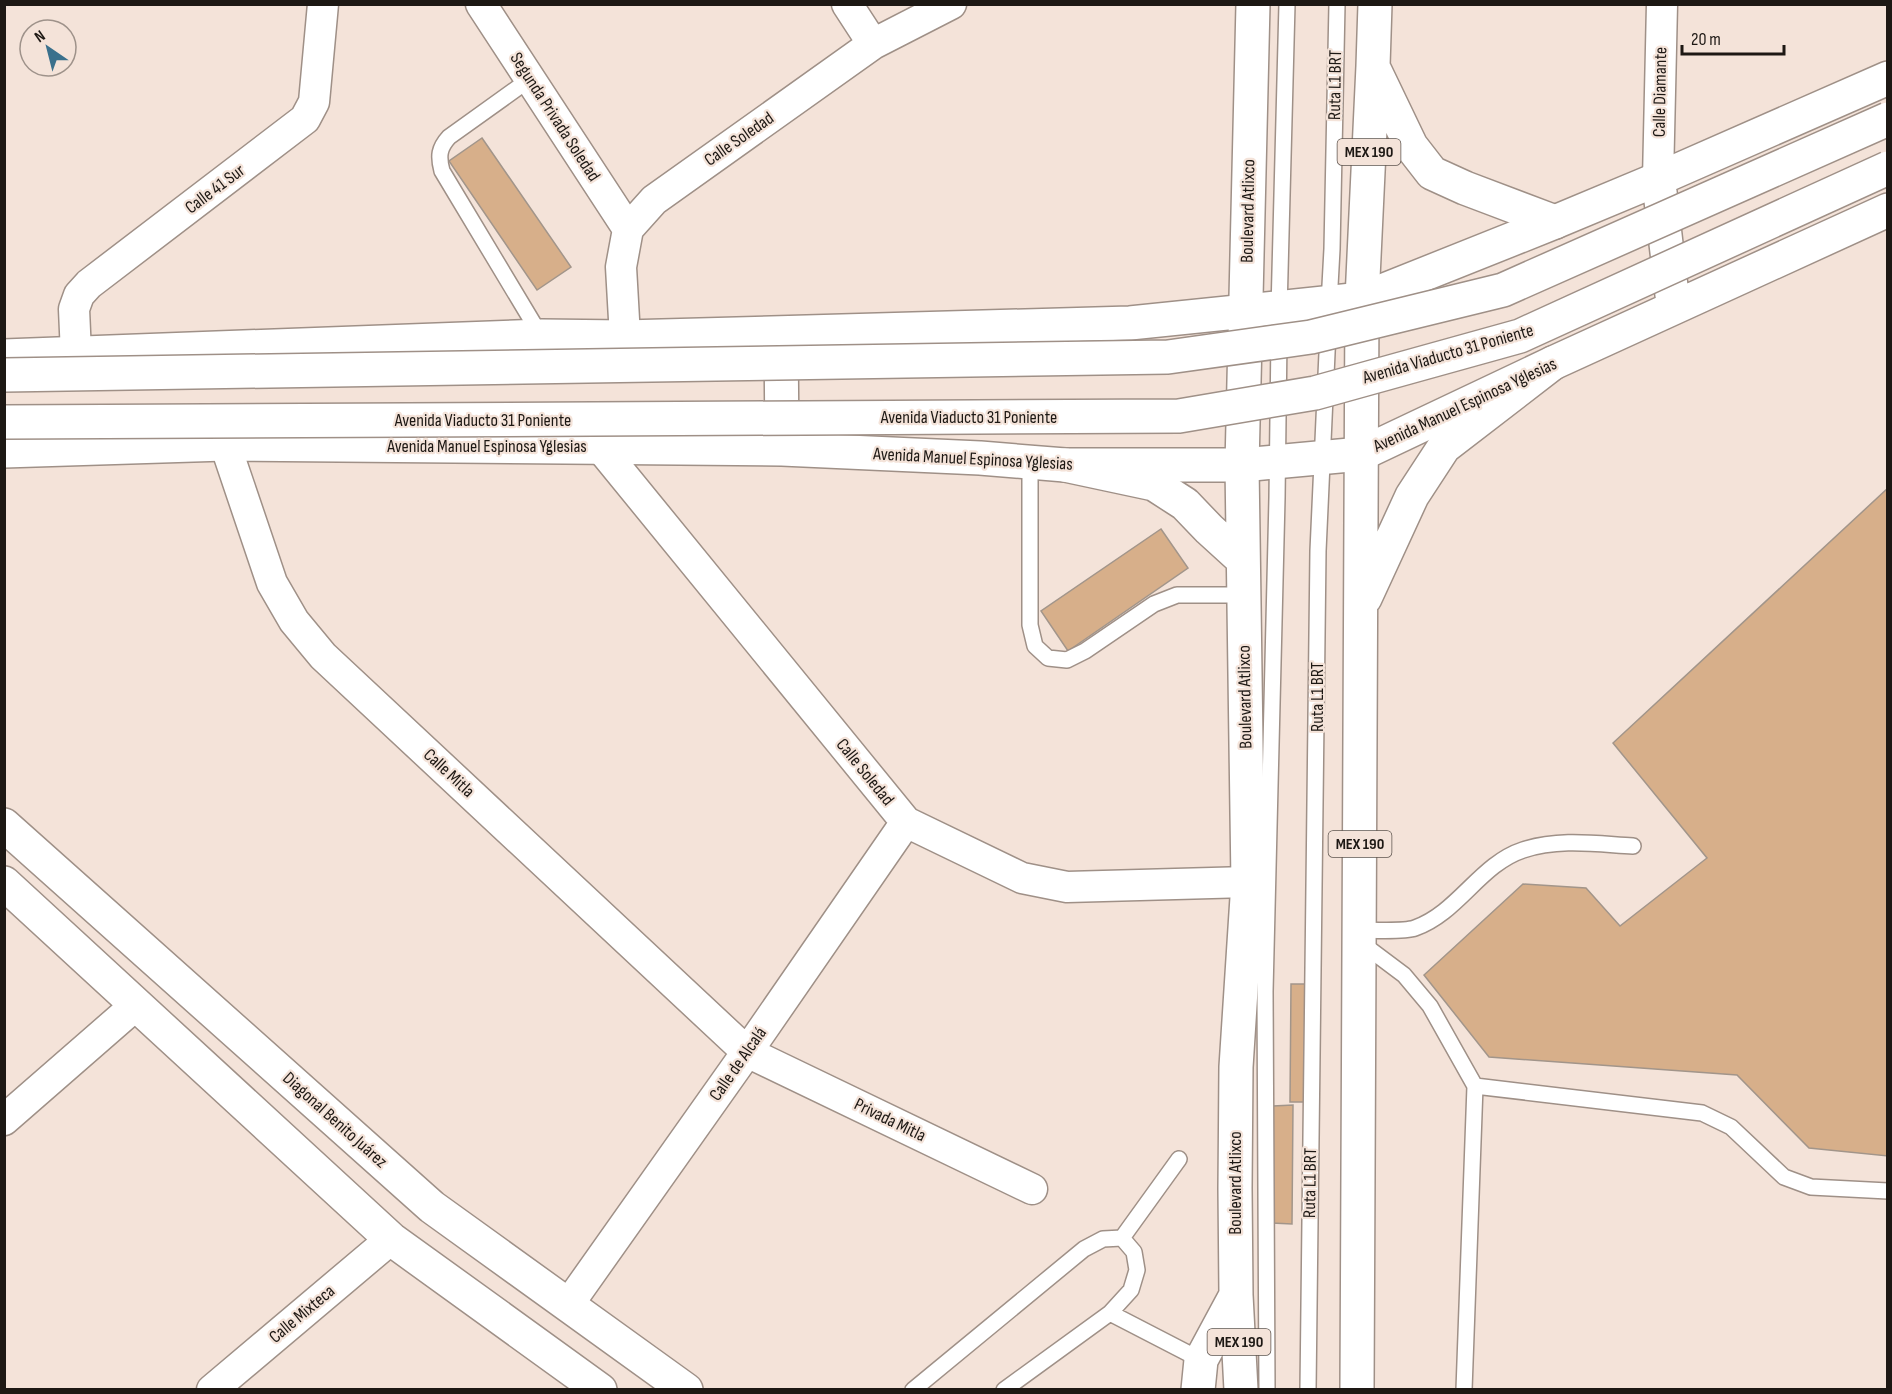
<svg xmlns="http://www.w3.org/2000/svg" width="1892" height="1394" viewBox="0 0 1892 1394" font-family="'Sofia Sans Condensed',sans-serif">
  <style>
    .building { fill: #d7af8a; stroke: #a2958a; stroke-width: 1.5 }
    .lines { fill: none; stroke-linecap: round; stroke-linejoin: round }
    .lane-casing { stroke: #9f9087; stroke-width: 18 }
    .street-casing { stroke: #9f9087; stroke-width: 33 }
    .secondary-casing { stroke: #9f9087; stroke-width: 36 }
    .primary-casing { stroke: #9f9087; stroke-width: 36 }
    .lane { stroke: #fff; stroke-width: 15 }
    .street { stroke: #fff; stroke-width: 30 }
    .secondary { stroke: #fff; stroke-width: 33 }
    .primary { stroke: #fff; stroke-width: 33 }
    .secondary-bridge-casing { stroke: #9f9087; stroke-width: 36; stroke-linecap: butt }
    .secondary-bridge { stroke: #fff; stroke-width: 33 }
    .labels { text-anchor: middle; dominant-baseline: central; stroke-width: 4.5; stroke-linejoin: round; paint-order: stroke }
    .shield { fill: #f4e3d9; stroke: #5e554f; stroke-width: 1.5 }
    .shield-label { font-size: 16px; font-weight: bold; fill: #1d1814 }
    .street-label { font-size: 18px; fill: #1d1814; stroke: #f4e3d9 }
  </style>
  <rect width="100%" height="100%" fill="#f4e3d9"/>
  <!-- building -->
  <path class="building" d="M 482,138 L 571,267 L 537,290 L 449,161 Z
    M 1888,488 L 1888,1156 L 1809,1148 L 1737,1075 L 1489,1057 L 1424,975 L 1523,884 L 1586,888 L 1620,926 L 1707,858 L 1613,743 Z
    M 1161,529 L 1188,568 L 1068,651 L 1041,611 Z
    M 1291,984 L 1311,984 L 1310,1102 L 1290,1102 Z
    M 1293,1105 L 1292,1224 L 1272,1223 L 1273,1106 Z"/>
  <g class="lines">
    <defs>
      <path id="lane" d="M 530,79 L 449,137 C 439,148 438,156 442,171 L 541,336
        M 1329,304 L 1332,249 L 1337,4
        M 1279,310 L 1287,4
        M 1030,462 L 1030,625 L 1035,646 L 1048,658 L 1067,660 L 1085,651 L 1154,604 L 1177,595 L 1244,595
        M 1360,930 C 1373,930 1404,932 1415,928 C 1458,913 1480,864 1523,850 C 1559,838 1597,844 1633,846
        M 1360,942 L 1404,975 L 1430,1006 L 1475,1086 L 1702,1113 L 1731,1127 L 1784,1177 L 1811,1187 L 1888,1191
        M 1122,1238 L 1179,1159
        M 1110,1313 L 1201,1360
        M 913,1390 L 1084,1249 L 1103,1239 L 1122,1238
        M 1004,1390 L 1110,1313 L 1131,1290 L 1137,1270 L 1134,1252 L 1122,1238
        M 1267,1390 L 1265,991 L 1277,498 L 1279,337
        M 1308,1390 L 1318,551 L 1328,331
        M 1464,1390 L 1475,1086"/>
      <path id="street" d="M 481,4 L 628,229
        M 847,4 L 873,44
        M 1658,179 L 1662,4
        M 625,337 L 621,267 L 628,229 L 654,200 L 873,44 L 951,4
        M 76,354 L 74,309 L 79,295 L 89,284 L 305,119 L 314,102 L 323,4
        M 225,444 L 272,583 L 294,621 L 323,656 L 747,1052 L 1032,1189
        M 600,447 L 906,822 L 1022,878 L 1067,887 L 1248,882
        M 4,1120 L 137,1004
        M 568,1305 L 747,1052 L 906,822
        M 212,1390 L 391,1239"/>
      <path id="secondary" d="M 1660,192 L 1672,295
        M 781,334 L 782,447
        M 4,356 L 542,336 L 625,337 L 1130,323 L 1362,299 L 1555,222 L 1658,179 L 1888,78
        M 4,451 L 225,444 L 782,449 L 980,458 L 1065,465 L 1242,465 L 1361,454 L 1553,363 L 1888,210
        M 4,825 L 432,1207 L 686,1390
        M 4,883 L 391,1239 L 600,1390"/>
      <path id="primary" d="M 1375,71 L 1411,146 L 1432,173 L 1465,188 L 1555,222
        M 1065,465 L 1154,484 L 1185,504 L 1209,529 L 1243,560
        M 1365,598 L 1412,496 L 1444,447 L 1553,363
        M 1198,1390 L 1201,1360 L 1236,1295
        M 1241,1390 L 1236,1295 L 1235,1188 L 1236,1067 L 1248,882 L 1242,465 L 1253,4
        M 1357,1390 L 1362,299 L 1373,66 L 1375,4"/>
    </defs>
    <!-- lane casing -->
    <use href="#lane" class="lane-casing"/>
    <!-- street casing -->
    <use href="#street" class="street-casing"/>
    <!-- secondary casing -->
    <use href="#secondary" class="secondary-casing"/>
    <!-- primary casing -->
    <use href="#primary" class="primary-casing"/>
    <!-- lane -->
    <use href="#lane" class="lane"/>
    <!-- street -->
    <use href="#street" class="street"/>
    <!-- secondary -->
    <use href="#secondary" class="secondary"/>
    <!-- primary -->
    <use href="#primary" class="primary"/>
    <defs>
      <path id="secondary-bridge" d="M 4,375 L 1168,357 L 1311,337 L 1503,290 L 1888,119
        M 4,422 L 1179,416 L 1315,393 L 1520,336 L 1888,168"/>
    </defs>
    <!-- secondary-bridge casing -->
    <use href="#secondary-bridge" class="secondary-bridge-casing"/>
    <!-- secondary-bridge -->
    <use href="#secondary-bridge" class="secondary-bridge"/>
  </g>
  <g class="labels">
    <!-- shield labels -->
    <g class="shield">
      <rect x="1337.5" y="139" width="63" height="26" rx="4.5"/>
      <rect x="1328.5" y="831" width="63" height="26" rx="4.5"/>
      <rect x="1207.5" y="1329" width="63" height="26" rx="4.5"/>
    </g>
    <g class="shield-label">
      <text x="1369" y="152">MEX 190</text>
      <text x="1360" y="844">MEX 190</text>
      <text x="1239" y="1342">MEX 190</text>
    </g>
    <!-- street labels -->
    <g class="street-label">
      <text transform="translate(1335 85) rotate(-89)">Ruta L1 BRT</text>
      <text transform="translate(1660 92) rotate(-89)">Calle Diamante</text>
      <text transform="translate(555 117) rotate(57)">Segunda Privada Soledad</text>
      <text transform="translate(739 139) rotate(-35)">Calle Soledad</text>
      <text transform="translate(215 189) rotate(-37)">Calle 41 Sur</text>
      <text transform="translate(1248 211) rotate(-89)">Boulevard Atlixco</text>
      <text transform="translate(1448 354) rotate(-16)">Avenida Viaducto 31 Poniente</text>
      <text transform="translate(1465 405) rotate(-25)">Avenida Manuel Espinosa Yglesias</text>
      <text x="969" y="417">Avenida Viaducto 31 Poniente</text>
      <text x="483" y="420">Avenida Viaducto 31 Poniente</text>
      <text x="487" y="446">Avenida Manuel Espinosa Yglesias</text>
      <text transform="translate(973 459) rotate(3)">Avenida Manuel Espinosa Yglesias</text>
      <text transform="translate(1245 697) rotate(-91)">Boulevard Atlixco</text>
      <text transform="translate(1317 697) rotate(-90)">Ruta L1 BRT</text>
      <text transform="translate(865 772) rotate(51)">Calle Soledad</text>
      <text transform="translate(449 773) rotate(43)">Calle Mitla</text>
      <text transform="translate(738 1064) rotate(-55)">Calle de Alcalá</text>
      <text transform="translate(335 1120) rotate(42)">Diagonal Benito Juárez</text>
      <text transform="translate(890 1120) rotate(26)">Privada Mitla</text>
      <text transform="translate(1235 1183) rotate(-90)">Boulevard Atlixco</text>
      <text transform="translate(1310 1183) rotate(-89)">Ruta L1 BRT</text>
      <text transform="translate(302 1314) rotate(-40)">Calle Mixteca</text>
    </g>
  </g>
  <!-- border -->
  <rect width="1892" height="1394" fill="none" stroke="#1d1814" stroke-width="12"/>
  <!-- north arrow -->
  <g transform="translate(48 48) rotate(325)"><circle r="28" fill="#f4e3d9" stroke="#9e928a" stroke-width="1.5"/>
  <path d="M0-4.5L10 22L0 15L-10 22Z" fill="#3a708c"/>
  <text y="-9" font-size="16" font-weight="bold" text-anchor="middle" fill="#1d1814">N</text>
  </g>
  <!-- scale -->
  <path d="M1682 45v9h102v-9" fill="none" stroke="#1d1814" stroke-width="3"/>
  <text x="1691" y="45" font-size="18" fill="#1d1814" stroke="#f4e3d9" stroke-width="4.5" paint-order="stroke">20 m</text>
</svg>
